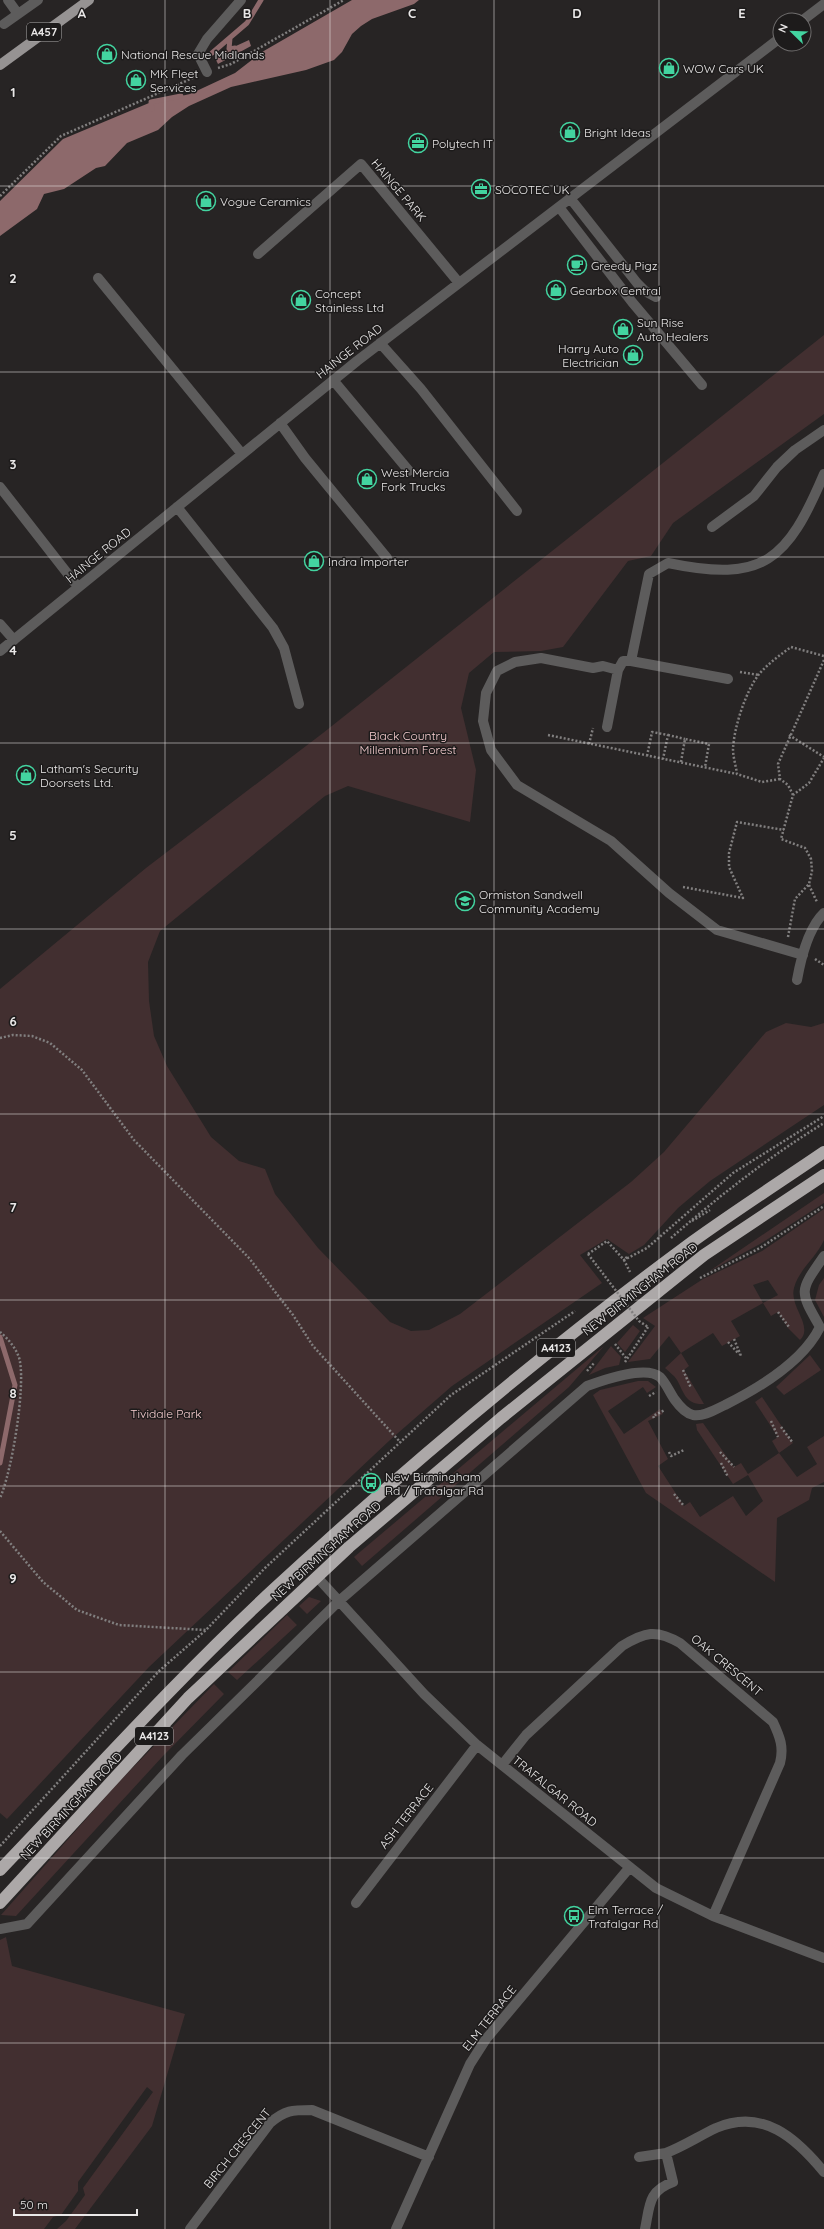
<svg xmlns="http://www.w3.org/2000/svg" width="824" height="2229" viewBox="0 0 824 2229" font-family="Quicksand,sans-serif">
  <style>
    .green { fill: #422f30; fill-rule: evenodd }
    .water { fill: #8d696b }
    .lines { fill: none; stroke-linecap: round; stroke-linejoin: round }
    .stream { stroke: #8d696b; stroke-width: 5 }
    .path { stroke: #817f7f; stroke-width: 2.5; stroke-dasharray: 2 2; stroke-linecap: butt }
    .minor { stroke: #5d5c5c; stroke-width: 10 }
    .major { stroke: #969393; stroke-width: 10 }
    .highway { stroke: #aca8a8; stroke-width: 12 }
    .path-bridge { stroke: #817f7f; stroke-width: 2.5; stroke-dasharray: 2 2; stroke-linecap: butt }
    .grid { fill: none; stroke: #eae8e8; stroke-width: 1; stroke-opacity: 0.55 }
    .labels { text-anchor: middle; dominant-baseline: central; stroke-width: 3; stroke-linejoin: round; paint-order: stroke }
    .shield { fill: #1d1b1b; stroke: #acaaaa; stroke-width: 1 }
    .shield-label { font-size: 11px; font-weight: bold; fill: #eae8e8 }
    .poi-label { font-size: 12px; fill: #eae8e8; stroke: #1d1b1b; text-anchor: start }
    .street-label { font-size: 12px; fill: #eae8e8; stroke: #1d1b1b }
    .park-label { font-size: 12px; fill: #f7ced0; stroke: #1d1b1b }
    .grid-label { font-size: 13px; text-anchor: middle; font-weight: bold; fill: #eae8e8; stroke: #1d1b1b; stroke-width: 3; stroke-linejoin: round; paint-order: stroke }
  </style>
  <rect width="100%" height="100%" fill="#272424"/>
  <!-- green -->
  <path class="green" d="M 824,335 L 824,414 L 673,523 L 651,556 L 628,561 L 563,647 L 541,651 L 494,652 L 469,673 L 461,708 L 476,770 L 470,822 L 348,786 L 325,796 L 160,931 L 148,962 L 149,1001 L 154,1036 L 167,1066 L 211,1137 L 239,1161 L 265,1169 L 275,1194 L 318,1248 L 390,1322 L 411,1331 L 429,1330 L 460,1314 L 631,1182 L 664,1152 L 766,1032 L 786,1023 L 811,1027 L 824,1023 L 824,1105 L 710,1181 L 678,1208 L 644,1245 L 629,1254 L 607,1239 L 580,1255 L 602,1283 L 452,1386 L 390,1440 L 149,1667 L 7,1819 L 0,1813 L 0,989 L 146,868 L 323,733 Z
    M 824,1193 L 824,1203 L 760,1244 L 708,1272 Z
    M 824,1209 C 824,1218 824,1232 824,1240 C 816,1258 799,1269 794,1288 C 789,1307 814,1326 800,1340 L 788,1328 L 778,1312 L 771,1316 L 763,1303 L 731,1321 L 740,1336 L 722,1346 L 713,1333 L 681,1353 L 689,1366 L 684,1370 L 704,1404 C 686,1405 684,1393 677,1380 C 674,1375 669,1372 665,1368 L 681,1353 L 669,1336 L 650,1359 L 628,1362 L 655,1326 L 643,1318 L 703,1279 L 762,1251 ZM 768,1280 L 778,1295 L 763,1303 L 753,1285 Z
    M 824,1278 L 824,1317 L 815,1300 L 819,1285 Z
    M 633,1325 L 640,1331 L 625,1352 L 617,1343 Z
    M 604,1346 L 569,1387 L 362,1566 L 354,1557 Z
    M 611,1346 L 621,1357 L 619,1365 L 605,1368 L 589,1375 Z
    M 810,1355 L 821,1370 L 784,1395 L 776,1387 Z
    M 638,1381 L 648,1381 L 656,1387 L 647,1393 L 643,1387 L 608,1411 L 624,1434 L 660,1409 L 663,1414 L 648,1421 L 668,1459 L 658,1466 L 684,1506 L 690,1502 L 700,1517 L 733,1496 L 746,1516 L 763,1501 L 748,1475 L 733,1484 L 697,1430 L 696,1424 L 703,1423 L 734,1467 L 741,1463 L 748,1474 L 779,1453 L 772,1441 L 778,1437 L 755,1402 L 762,1397 L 793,1443 L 779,1453 L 797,1477 L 817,1464 L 807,1447 L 824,1436 L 824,1482 L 812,1488 L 809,1500 L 777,1518 L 775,1582 L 646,1493 L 593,1395 L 600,1390 Z
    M 309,1597 L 321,1601 L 307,1614 L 299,1606 Z
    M 287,1615 L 297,1625 L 237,1680 L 228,1672 Z
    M 214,1684 L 224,1694 L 163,1756 L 16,1916 L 1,1915 L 117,1784 Z
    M 6,1937 L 12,1966 L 185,2014 L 152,2126 L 75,2229 L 57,2229 L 66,2221 L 85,2195 L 83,2188 L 153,2092 L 147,2087 L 78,2182 L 78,2191 L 61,2215 L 53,2217 L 44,2229 L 0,2229 L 0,1940 Z"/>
  <!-- water -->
  <path class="water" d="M 352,0 L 419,0 L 414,4 L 372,19 L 361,26 L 352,34 L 342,52 L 334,60 L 306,70 L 231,87 L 189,106 L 172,117 L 158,130 L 127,143 L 105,166 L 96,168 L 64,189 L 44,194 L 37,209 L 0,236 L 0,201 L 63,139 L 149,103 L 190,94 L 235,73 L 262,52 Z
    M 249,40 L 251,46 L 218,64 L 214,56 Z"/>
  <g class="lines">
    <!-- stream -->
    <path class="stream" d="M 230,38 L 229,49 L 235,48
      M 212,53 L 247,23 L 261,0
      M 152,109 L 151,102 L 181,96
      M 0,1337 L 15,1385 L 0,1463"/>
    <!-- path -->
    <path class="path" d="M 218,68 L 231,64 L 344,0
      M 0,196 L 61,136 L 195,77
      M 740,672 L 759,675
      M 548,735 L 737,774
      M 668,735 L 685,739
      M 789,735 L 824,757
      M 589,744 L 593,728
      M 647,756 L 652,732 L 668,735 L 663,759
      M 681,762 L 685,739 L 709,744 L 705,767
      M 780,779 L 762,782 L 737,774 C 736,766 733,757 733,749 C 734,727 746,690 760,673 C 769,663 780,655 791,647 L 824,656
      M 793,795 L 788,785 L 780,779 L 778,764 L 824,660
      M 809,885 L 817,902
      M 683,887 L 743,898 L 729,867 L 729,853 L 737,822 L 784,830
      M 788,937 L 795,899 L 809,884 L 812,871 L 811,859 L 805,848 L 781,839 L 793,795 L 809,783 L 824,758
      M 815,959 L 824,965
      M 0,1038 L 13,1035 L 32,1036 L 50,1043 L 82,1070 L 134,1140 L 249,1258 L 293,1315 L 313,1346 L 401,1443
      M 692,1221 L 710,1210
      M 671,1238 C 719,1196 770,1156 824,1123
      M 588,1254 L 607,1241 L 624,1260 L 647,1248 L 733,1173 L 824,1116
      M 627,1257 L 624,1260 L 630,1272
      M 700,1278 L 760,1248 L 824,1206
      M 778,1312 L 789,1327
      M 0,1332 C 8,1338 19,1352 20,1362 C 25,1390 12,1471 0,1498
      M 734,1339 L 741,1356
      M 728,1342 L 739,1354
      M 615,1344 L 626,1358
      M 625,1362 L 648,1327
      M 683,1370 L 691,1388
      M 587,1371 L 594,1363
      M 649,1396 L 656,1392
      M 654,1418 L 653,1416 L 665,1410
      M 771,1421 L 778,1437
      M 781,1427 L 793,1443
      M 669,1452 L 671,1456 L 684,1450
      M 720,1452 L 734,1467
      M 721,1463 L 728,1477
      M 674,1494 L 684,1506
      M 0,1531 L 43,1582 L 77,1610 L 119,1625 L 206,1630
      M 0,1846 L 159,1671 L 206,1630 L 265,1568 L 451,1395 L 575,1311"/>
    <!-- minor -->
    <path class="minor" d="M 8,0 L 18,14
      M 803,20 L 824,4
      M 4,24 L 38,0
      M 207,72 L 198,54 L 207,39 L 241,0
      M 570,198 L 637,283 L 645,291 L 656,297
      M 559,207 L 632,302 L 702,385
      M 258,254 L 361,164 L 459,283
      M 98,278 L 242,454
      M 380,343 L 421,389 L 517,511
      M 333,380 L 409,471
      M 280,423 L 305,458 L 387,558
      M 0,487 L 78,587
      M 177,507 L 273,628 L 284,648 L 299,704
      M 712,527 L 754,496 L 777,467 L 795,450 L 824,430
      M 0,624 L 14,640
      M 0,651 L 357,361 L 780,38
      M 618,670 L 603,666 L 593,668 L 541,658 L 515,662 L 497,671 L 486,693 L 483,721 L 491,750 L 517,785 L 611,841 L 669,893 L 717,930 L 803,955
      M 728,679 L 631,661 L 649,574 L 668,563 C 764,583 787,561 824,474
      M 607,727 L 618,670 L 623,661 L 631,661
      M 797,980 C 801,958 808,928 824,913
      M 317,1577 L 424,1694 L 477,1745 L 656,1888 L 713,1916 L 824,1958
      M 502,1765 L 526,1735 L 622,1646 C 645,1632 656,1629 680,1643 L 773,1722 C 780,1737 784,1747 780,1763 L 713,1916
      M 356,1903 L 477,1745
      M 0,1929 L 27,1924 L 182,1755 L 339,1601 L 587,1386 C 603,1380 646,1365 660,1377 C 666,1383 670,1393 675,1400 C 680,1407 685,1413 693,1415 C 704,1417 716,1409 725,1405 C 759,1388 803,1362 820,1327 C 799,1290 799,1292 824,1256
      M 666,2153 C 684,2146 699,2136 716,2128 C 763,2108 796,2138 824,2172
      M 639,2157 L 666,2153 L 673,2182 C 648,2191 650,2205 645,2229
      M 190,2229 L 270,2123 C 285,2110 292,2110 312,2110 L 429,2157
      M 396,2229 L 470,2064 L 486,2039 L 630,1867"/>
    <!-- major -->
    <path class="major" d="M 0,65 L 89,0"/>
    <!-- highway -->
    <path class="highway" d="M 0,1870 C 90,1776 177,1679 273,1590 C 406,1467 546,1350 692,1242 C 735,1211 780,1182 824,1152
      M 0,1903 L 188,1698 L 349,1547 L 501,1418 L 704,1255 L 824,1175"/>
    <!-- path-bridge -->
    <path class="path-bridge" d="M 588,1254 L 639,1321 L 648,1327"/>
  </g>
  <!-- grid -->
  <path class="grid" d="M 165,0 L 165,2229M 330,0 L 330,2229M 494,0 L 494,2229M 659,0 L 659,2229M 0,186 L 824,186M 0,372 L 824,372M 0,557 L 824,557M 0,743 L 824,743M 0,929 L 824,929M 0,1114 L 824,1114M 0,1300 L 824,1300M 0,1486 L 824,1486M 0,1672 L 824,1672M 0,1858 L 824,1858M 0,2043 L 824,2043"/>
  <!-- icons -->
  <defs>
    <symbol id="shop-ring" viewBox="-11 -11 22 22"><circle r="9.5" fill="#1d1b1b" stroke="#43d4a0" stroke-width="1.5"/><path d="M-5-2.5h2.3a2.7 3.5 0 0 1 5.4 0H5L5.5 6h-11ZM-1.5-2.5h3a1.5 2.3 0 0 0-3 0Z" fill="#43d4a0"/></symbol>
    <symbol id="office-ring" viewBox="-11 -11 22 22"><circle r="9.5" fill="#1d1b1b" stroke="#43d4a0" stroke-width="1.5"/><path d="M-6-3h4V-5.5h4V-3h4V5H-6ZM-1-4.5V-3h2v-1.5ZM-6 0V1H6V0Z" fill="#43d4a0"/></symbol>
    <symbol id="cafe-ring" viewBox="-11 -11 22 22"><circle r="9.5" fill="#1d1b1b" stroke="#43d4a0" stroke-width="1.5"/><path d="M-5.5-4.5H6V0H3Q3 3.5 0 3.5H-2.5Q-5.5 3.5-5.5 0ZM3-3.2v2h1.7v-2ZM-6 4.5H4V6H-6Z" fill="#43d4a0"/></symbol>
    <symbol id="school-ring" viewBox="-11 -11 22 22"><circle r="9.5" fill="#1d1b1b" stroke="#43d4a0" stroke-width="1.5"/><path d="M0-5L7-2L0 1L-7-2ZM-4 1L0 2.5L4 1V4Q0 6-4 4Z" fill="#43d4a0"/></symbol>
    <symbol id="bus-ring" viewBox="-11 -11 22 22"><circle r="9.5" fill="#1d1b1b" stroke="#43d4a0" stroke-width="1.5"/><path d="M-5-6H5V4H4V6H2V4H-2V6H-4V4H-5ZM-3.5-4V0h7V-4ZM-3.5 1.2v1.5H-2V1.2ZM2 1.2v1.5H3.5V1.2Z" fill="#43d4a0"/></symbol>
  </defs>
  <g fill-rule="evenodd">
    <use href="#shop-ring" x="96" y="43" width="22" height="22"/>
    <use href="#shop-ring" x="658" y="57" width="22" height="22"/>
    <use href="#shop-ring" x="125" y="69" width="22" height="22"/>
    <use href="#shop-ring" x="559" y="121" width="22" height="22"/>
    <use href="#office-ring" x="407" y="132" width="22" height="22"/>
    <use href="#office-ring" x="470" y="178" width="22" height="22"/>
    <use href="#shop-ring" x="195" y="190" width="22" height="22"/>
    <use href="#cafe-ring" x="566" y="254" width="22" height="22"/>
    <use href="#shop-ring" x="545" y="279" width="22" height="22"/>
    <use href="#shop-ring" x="290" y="289" width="22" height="22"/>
    <use href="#shop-ring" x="612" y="318" width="22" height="22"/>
    <use href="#shop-ring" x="622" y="344" width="22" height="22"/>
    <use href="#shop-ring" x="356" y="468" width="22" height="22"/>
    <use href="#shop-ring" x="303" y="550" width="22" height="22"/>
    <use href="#shop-ring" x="15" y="764" width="22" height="22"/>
    <use href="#school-ring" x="454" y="890" width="22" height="22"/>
    <use href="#bus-ring" x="360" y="1472" width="22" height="22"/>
    <use href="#bus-ring" x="563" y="1905" width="22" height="22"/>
  </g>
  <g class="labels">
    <!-- shield labels -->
    <g class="shield">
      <rect x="27" y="23" width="34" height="18" rx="3"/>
      <rect x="537" y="1339" width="38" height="18" rx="3"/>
      <rect x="135" y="1727" width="38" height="18" rx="3"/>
    </g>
    <g class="shield-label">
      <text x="44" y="32">A457</text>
      <text x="556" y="1348">A4123</text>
      <text x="154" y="1736">A4123</text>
    </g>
    <!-- poi labels -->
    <g class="poi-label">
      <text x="121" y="54">National Rescue Midlands</text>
      <text x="683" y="68">WOW Cars UK</text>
      <text x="150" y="73">MK Fleet<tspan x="150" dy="14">Services</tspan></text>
      <text x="584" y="132">Bright Ideas</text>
      <text x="432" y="143">Polytech IT</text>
      <text x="495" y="189">SOCOTEC UK</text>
      <text x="220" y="201">Vogue Ceramics</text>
      <text x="591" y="265">Greedy Pigz</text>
      <text x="570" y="290">Gearbox Central</text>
      <text x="315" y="293">Concept<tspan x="315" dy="14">Stainless Ltd</tspan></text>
      <text x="637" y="322">Sun Rise<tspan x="637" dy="14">Auto Healers</tspan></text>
      <text x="619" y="348" text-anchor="end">Harry Auto<tspan x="619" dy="14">Electrician</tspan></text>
      <text x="381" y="472">West Mercia<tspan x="381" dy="14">Fork Trucks</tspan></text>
      <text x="328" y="561">Indra Importer</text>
      <text x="40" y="768">Latham's Security<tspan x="40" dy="14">Doorsets Ltd.</tspan></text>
      <text x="479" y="894">Ormiston Sandwell<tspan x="479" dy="14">Community Academy</tspan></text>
      <text x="385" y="1476">New Birmingham<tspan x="385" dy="14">Rd / Trafalgar Rd</tspan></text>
      <text x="588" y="1909">Elm Terrace /<tspan x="588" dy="14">Trafalgar Rd</tspan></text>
    </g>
    <!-- street labels -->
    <g class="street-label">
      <text transform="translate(399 190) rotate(50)">HAINGE PARK</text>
      <text transform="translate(349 351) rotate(-38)">HAINGE ROAD</text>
      <text transform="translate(98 555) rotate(-39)">HAINGE ROAD</text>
      <text transform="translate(640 1289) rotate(-38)">NEW BIRMINGHAM ROAD</text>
      <text transform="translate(326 1551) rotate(-42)">NEW BIRMINGHAM ROAD</text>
      <text transform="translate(727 1665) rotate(40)">OAK CRESCENT</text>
      <text transform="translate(555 1791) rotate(39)">TRAFALGAR ROAD</text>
      <text transform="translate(71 1806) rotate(-47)">NEW BIRMINGHAM ROAD</text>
      <text transform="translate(406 1816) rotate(-52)">ASH TERRACE</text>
      <text transform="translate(489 2018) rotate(-52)">ELM TERRACE</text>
      <text transform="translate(237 2148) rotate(-51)">BIRCH CRESCENT</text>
    </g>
    <!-- park labels -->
    <g class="park-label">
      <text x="408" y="735">Black Country<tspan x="408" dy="14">Millennium Forest</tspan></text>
      <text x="166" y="1413">Tividale Park</text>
    </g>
  </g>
  <g class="grid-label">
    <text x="82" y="18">A</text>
    <text x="247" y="18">B</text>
    <text x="412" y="18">C</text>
    <text x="577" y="18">D</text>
    <text x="742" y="18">E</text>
    <text x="13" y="97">1</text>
    <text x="13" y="283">2</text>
    <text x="13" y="469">3</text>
    <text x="13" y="655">4</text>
    <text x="13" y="840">5</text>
    <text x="13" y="1026">6</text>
    <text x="13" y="1212">7</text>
    <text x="13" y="1398">8</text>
    <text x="13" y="1583">9</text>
  </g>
  <!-- north arrow -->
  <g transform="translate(792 32) rotate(293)"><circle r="19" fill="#1d1b1b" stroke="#6f6d6d"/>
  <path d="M0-3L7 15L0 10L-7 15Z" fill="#43d4a0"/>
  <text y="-6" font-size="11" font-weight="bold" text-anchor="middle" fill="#eae8e8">N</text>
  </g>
  <!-- scale -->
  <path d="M14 2209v6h123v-6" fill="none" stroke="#eae8e8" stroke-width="2"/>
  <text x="20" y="2209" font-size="12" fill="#eae8e8" stroke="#1d1b1b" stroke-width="3" paint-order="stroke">50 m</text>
</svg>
